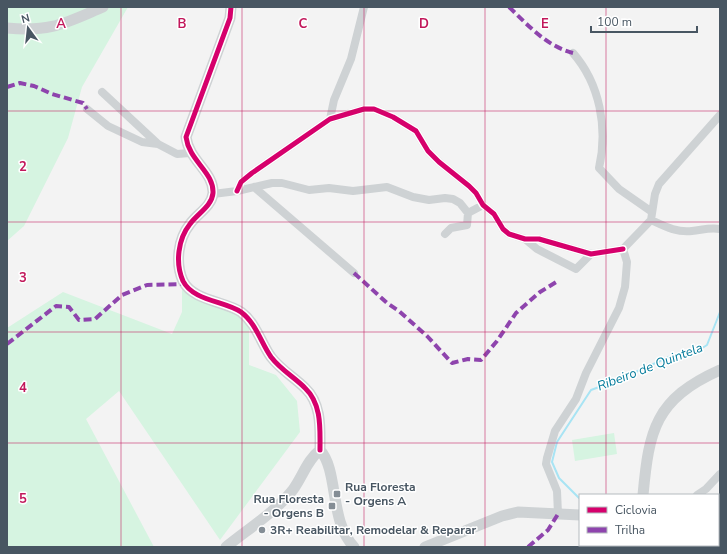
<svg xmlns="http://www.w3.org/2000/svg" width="727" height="554" viewBox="0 0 727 554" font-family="'Nunito Sans',sans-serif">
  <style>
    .green { fill: #d6f4e1 }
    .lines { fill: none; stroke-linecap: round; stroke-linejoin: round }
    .stream { stroke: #a8e4f4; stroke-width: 2 }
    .minor { stroke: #ced2d4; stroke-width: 8 }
    .tertiary { stroke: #ced2d4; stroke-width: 11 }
    .quiet { stroke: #8e44ad; stroke-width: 4; stroke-dasharray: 8 4; stroke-linecap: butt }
    .cycleway-casing { stroke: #fff; stroke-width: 8 }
    .cycleway { stroke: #d6006c; stroke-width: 5 }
    .grid { fill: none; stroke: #c2185b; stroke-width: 1; stroke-opacity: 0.55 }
    .poi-dot { fill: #848d95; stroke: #fff; stroke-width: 1.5 }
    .labels { text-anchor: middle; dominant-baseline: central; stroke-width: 3; stroke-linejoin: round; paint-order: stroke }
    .poi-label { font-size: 12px; font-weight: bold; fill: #485662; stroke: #fff; text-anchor: start }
    .water-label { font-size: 13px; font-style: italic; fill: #037b9b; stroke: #fff }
    .grid-label { font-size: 13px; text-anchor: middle; font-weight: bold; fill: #c2185b; stroke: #fff; stroke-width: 3; stroke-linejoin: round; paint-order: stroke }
  </style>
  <rect width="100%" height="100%" fill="#f3f3f3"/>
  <!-- green -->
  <path class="green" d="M 7,7 L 128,7 L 82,87 L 68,138 L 24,226 L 7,241 Z
    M 182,279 L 249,320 L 249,365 L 276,375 L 297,401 L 300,432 L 220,540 L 119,391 L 86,419 L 154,547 L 7,547 L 7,328 L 63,292 L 172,334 L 182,312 Z
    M 614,433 L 617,454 L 575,461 L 572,440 Z"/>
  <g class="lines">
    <!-- stream -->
    <path class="stream" d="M 580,499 L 559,478 L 552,462 L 557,442 L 591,390 L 618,380 L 671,356 L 696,352 L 707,345 L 720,312
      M 627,545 L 628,547"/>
    <!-- minor -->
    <path class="minor" d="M 573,53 C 600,84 608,128 599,168 L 619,189 L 652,212
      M 102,92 L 158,144
      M 87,109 L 108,126 L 142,142 L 158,144 L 177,154 L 190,153
      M 330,119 L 334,100 L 351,59 L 364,7
      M 254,187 L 354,273
      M 237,191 L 241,182 L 252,173 L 330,119 L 364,109 L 374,109 L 393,117 L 416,131 L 428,151 L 439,162 L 469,186 L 476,193 L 483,205 L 494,214 L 503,229 L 509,234 L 525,239 L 539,239 L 591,254 L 623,249
      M 213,194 L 237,191 L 272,183 L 282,183 L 309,190 L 329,188 L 353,191 L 387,187 L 413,197 L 429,200 L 445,198 L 453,199 L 460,203 L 468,213 L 483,205
      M 651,220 C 664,226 677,233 692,231 C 702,230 710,227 720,229
      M 445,234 L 451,228 L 467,225 L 468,213
      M 525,239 L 537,249 L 576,269 L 591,254
      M 623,249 L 651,220 L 655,194 L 659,184 L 720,115
      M 697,495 L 706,489 L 720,474
      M 558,514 L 557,491 L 546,464 L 547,458 L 555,431 L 576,399 L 586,373 L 619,308 L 625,287 L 627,262 L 623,249
      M 648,545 L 649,547"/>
    <!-- tertiary -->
    <path class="tertiary" d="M 231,7 L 230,18 L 186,137 C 189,161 214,172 213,193 C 212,206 197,214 190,224 C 178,239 175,263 183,281 C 193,301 225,301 241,312 C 256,323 261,343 271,357 C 281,370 294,377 305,388 C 322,404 320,429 320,450
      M 7,28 C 51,32 63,24 103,7
      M 320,450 C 339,471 329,521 354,547
      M 643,495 C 649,430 655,399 720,370
      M 226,547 C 248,529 274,513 292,491 C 302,478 307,460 320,450
      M 425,547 L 502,516 L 518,512 L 580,515"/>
    <!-- quiet -->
    <path class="quiet" d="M 509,7 C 528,25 546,46 573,53
      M 7,87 L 20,83 L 34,86 L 52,94 L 83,103 L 87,109
      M 354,273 L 387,303 L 399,311 L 427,336 L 452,363 L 468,359 L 481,360 L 497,341 L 516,313 L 540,292 L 558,281
      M 7,344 L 56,306 L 69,307 L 79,320 L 95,319 L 122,295 L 147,285 L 185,284
      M 528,547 L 548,530 L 558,514"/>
    <defs>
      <path id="cycleway" d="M 231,7 L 230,18 L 186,137 C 189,161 214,172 213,193 C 212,206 197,214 190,224 C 178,239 175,263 183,281 C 193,301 225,301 241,312 C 256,323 261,343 271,357 C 281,370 294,377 305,388 C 322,404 320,429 320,450
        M 237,191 L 241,182 L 252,173 L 330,119 L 364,109 L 374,109 L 393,117 L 416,131 L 428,151 L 439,162 L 469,186 L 476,193 L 483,205 L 494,214 L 503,229 L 509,234 L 525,239 L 539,239 L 591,254 L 623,249"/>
    </defs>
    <!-- cycleway casing -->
    <use href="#cycleway" class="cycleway-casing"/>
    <!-- cycleway -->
    <use href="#cycleway" class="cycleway"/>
  </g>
  <!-- grid -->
  <path class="grid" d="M 121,7 L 121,547M 242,7 L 242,547M 364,7 L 364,547M 485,7 L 485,547M 606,7 L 606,495M 7,111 L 720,111M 7,222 L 720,222M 7,332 L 720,332M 7,443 L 720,443M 606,545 L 606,547"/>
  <!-- markers -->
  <g class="poi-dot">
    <rect x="333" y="490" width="8" height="8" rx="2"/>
    <rect x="328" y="502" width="8" height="8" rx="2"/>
    <circle cx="262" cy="530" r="4"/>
  </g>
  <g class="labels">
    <!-- poi labels -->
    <g class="poi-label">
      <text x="345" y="487">Rua Floresta<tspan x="345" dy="14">- Orgens A</tspan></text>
      <text x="324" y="499" text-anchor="end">Rua Floresta<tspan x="324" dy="14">- Orgens B</tspan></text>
      <text x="270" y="530">3R+ Reabilitar, Remodelar &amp; Reparar</text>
    </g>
    <!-- water labels -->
    <g class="water-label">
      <text transform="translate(650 367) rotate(-21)">Ribeiro de Quintela</text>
    </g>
  </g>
  <g class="grid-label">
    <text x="61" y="28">A</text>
    <text x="182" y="28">B</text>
    <text x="303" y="28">C</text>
    <text x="424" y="28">D</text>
    <text x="545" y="28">E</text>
    <text x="23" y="171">2</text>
    <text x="23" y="282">3</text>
    <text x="23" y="392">4</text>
    <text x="23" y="503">5</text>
  </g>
  <!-- border -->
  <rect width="727" height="554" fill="none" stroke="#485662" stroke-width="16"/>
  <!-- legend -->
  <rect x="579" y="494" width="140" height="52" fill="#ffffff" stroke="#b6bbc0"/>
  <rect x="587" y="507" width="20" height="6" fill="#d6006c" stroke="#b6bbc0"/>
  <text x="615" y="514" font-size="12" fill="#485662">Ciclovia</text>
  <rect x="587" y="527" width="20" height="6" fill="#8e44ad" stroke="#b6bbc0"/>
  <text x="615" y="534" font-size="12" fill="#485662">Trilha</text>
  <!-- north arrow -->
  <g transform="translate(28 28) rotate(345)" stroke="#ffffff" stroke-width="3" paint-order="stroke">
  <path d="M0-3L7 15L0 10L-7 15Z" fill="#485662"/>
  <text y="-6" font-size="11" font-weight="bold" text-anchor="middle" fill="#485662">N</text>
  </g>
  <!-- scale -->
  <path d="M591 26v6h106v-6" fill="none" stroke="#485662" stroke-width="2"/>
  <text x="597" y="26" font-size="12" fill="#485662" stroke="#ffffff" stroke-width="3" paint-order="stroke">100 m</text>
</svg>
